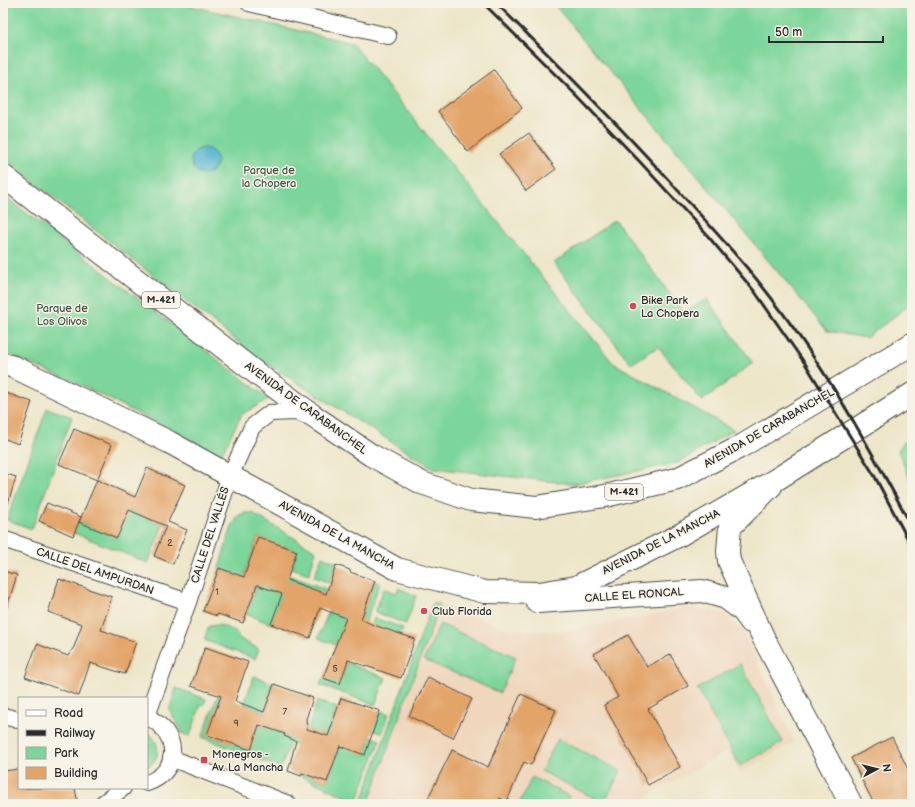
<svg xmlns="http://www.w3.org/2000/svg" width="915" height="807" viewBox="0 0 915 807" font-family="'Balsamiq Sans',sans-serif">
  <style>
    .built { fill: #efd6bc }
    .green { fill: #7cd59a; stroke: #548062 }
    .water { fill: #4fb4cd; stroke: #3d707c }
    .building { fill: #e3a46a }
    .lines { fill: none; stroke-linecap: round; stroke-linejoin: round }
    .street-casing { stroke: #484743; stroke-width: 18 }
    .secondary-casing { stroke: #484743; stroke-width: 24 }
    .primary-casing { stroke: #484743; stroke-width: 24 }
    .street { stroke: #fff; stroke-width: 16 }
    .secondary { stroke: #fff; stroke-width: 22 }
    .primary { stroke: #fff; stroke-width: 22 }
    .rail { stroke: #2b2b2b; stroke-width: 3 }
    .poi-dot { fill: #d1495b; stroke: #f7f3e8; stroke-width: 1.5 }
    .labels { text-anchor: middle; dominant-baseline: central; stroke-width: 3; stroke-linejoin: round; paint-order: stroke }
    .number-label { font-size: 9px; fill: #59493b }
    .shield { fill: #f7f3e8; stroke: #686764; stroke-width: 1 }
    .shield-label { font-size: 10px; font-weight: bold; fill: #2b2b2b }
    .park-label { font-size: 11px; fill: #3f5647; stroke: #f7f3e8 }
    .poi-label { font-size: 11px; fill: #2b2b2b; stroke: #f7f3e8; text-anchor: start }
    .street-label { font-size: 11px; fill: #2b2b2b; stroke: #f7f3e8 }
  </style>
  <rect width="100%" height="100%" fill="#f7f3e8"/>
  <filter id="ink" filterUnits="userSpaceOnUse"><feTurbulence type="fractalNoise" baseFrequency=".025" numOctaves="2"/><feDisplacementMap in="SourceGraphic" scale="8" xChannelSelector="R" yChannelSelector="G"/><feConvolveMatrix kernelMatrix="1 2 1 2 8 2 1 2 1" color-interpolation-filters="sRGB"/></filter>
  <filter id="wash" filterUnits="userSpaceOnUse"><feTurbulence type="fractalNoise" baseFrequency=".012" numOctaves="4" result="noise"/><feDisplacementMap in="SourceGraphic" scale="16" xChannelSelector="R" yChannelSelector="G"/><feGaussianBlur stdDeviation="0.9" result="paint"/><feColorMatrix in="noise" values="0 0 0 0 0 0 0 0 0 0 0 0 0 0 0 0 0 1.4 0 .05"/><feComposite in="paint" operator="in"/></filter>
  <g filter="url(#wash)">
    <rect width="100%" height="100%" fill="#ede6c9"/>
    <!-- built -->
    <path class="built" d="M 440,604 L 508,629 L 557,632 L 660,614 L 687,607 L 724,614 L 745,635 L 794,742 L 740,773 L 727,751 L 634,804 L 368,804 Z"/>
    <!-- green -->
    <path class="green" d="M 3,3 L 178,3 L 352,43 L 613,363 L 734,430 L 678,463 L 573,484 L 433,468 L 261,360 L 3,158 Z
      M 553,3 L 790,3 L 804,6 L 868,3 L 912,3 L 912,303 L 866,338 L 827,331 Z
      M 3,195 L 269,399 L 242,414 L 221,455 L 85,387 L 3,352 Z
      M 615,220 L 684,313 L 707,299 L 753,363 L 702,401 L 658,347 L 631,364 L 554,263 Z
      M 47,408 L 72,417 L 32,529 L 7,520 Z
      M 912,431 L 912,486 L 898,450 Z
      M 117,505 L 163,525 L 148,563 L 74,533 L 79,522 L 117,538 Z
      M 246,513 L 252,513 L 316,551 L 309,574 L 291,568 L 297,551 L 284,546 L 283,548 L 272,544 L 272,542 L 258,537 L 243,579 L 232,573 L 219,568 L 232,526 L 239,515 Z
      M 322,556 L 337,563 L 330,583 L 314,577 Z
      M 282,573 L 334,592 L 332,597 L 281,578 Z
      M 375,581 L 380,583 L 363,628 L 358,627 Z
      M 258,583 L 268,589 L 282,594 L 271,624 L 246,614 Z
      M 384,588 L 396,593 L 399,588 L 416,596 L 406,624 L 375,612 Z
      M 433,602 L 440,604 L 368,804 L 361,804 Z
      M 329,611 L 347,615 L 336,645 L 318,638 Z
      M 374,618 L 403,628 L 388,672 L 369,630 Z
      M 440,624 L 516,657 L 500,693 L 424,660 Z
      M 219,625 L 235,631 L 240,639 L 259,649 L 255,659 L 204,640 L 209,626 Z
      M 347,663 L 386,678 L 375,705 L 320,685 L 323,678 L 335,682 L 338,675 L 343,677 Z
      M 740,664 L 783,742 L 740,766 L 697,689 Z
      M 254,676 L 274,684 L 264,712 L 244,704 Z
      M 176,688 L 206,699 L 204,705 L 201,704 L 190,736 L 183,734 L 170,711 L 170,708 Z
      M 219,692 L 222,693 L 207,735 L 250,750 L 259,725 L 285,734 L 284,736 L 304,743 L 303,748 L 290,743 L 281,768 L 202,737 Z
      M 317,701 L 337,708 L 327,738 L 308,729 Z
      M 380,711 L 389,714 L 382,733 L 367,729 L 375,725 Z
      M 147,732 C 160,741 162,759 147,767 Z
      M 365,735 L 380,740 L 357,802 L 301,776 L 302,773 L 327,782 L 341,744 L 365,755 L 370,741 Z
      M 558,739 L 621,771 L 604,803 L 541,771 Z
      M 532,777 L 569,796 L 565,804 L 519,804 Z"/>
    <!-- water -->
    <path class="water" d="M191 161a13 13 0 1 1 26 0a13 13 0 1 1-26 0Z"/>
    <g id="blocks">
      <!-- building -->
      <path class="building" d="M 494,70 L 522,108 L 468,152 L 438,111 Z
        M 529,133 L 556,169 L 526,191 L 499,154 Z
        M 3,392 L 32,402 L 18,444 L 3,438 Z
        M 74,429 L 112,445 L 97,480 L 59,464 Z
        M 147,468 L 185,485 L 168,522 L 187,530 L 173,564 L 154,556 L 166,526 L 129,510 L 117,538 L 79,522 L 97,480 L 135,497 Z
        M 3,473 L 16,477 L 6,510 L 3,510 Z
        M 47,503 L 81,517 L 73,536 L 39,521 Z
        M 258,537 L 297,551 L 287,580 L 326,594 L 336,565 L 350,570 L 350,572 L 375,581 L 361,619 L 371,624 L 415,639 L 401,678 L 348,660 L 340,684 L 323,678 L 346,618 L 320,608 L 310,638 L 296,633 L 271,624 L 282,594 L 257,585 L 243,623 L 218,614 L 217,616 L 203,611 L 219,568 L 244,577 Z
        M 3,571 L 17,575 L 6,610 L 3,610 Z
        M 59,579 L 112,597 L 101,630 L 136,642 L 125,674 L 90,663 L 79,696 L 25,677 L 37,644 L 68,656 L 74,647 L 82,624 L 48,612 Z
        M 628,635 L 647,667 L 670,654 L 688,686 L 648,709 L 680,767 L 648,785 L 604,705 L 618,697 L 594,654 Z
        M 205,647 L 248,662 L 235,701 L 264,712 L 274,684 L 313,698 L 306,719 L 307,729 L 328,736 L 341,698 L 380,711 L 365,755 L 340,746 L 327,782 L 302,773 L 301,776 L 288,771 L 296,741 L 284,736 L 285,734 L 259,725 L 251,750 L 207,735 L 221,696 L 191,686 Z
        M 428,677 L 472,699 L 453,738 L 409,716 Z
        M 521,694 L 556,710 L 531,765 L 524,762 L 507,801 L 500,798 L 498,804 L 432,804 L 434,801 L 428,798 L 452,750 L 488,767 Z
        M 892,737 L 912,777 L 912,804 L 874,804 L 851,758 Z
        M 19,769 L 19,788 L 75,788 L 78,804 L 3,804 L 3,771 Z"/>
    </g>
  </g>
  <g filter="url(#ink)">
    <use href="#blocks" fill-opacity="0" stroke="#484743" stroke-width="1"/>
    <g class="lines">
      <defs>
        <path id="street" d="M 249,3 L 388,36
          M 3,539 L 188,602
          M 3,716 L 19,720
          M 147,716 L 188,602 L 230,476 L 252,427 L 270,413 L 295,412 L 310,417
          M 147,717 C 179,731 182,771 147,783
          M 171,758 L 288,804
          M 102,804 L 123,788"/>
        <path id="secondary" d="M 771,486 L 730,527 L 728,551 L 729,561 L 764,639 L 851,804
          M 537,602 L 702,591 L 726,598 L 743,611 L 751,622"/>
        <path id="primary" d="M 3,176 L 260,376 L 315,417 L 371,455 L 422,483 L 471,500 L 536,507 L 605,496 L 677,479 L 740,447 L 912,344
          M 3,364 L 14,367 L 169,442 L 397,569 L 485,592 L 539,593 L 576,587 L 678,536 L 777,479 L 912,394"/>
      </defs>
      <!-- street casing -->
      <use href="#street" class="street-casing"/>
      <!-- secondary casing -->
      <use href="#secondary" class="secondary-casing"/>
      <!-- primary casing -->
      <use href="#primary" class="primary-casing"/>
      <!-- street -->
      <use href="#street" class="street"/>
      <!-- secondary -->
      <use href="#secondary" class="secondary"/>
      <!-- primary -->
      <use href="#primary" class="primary"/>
      <!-- rail -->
      <path class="rail" d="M 483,3 L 576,95 L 641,163 L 707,235 L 755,292 L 806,365 L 874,475 L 912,547
        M 496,3 C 556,62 616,122 673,185 C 703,218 734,251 762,286 C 821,360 868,444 912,527"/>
    </g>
  </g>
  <!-- markers -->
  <g class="poi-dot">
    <circle cx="633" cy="306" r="4"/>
    <circle cx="424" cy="611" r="4"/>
    <rect x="200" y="756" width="8" height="8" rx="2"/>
  </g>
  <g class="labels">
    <!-- number labels -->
    <g class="number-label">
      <text x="170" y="543">2</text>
      <text x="217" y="592">1</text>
      <text x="335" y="669">5</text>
      <text x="285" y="712">7</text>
      <text x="236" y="723">9</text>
    </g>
    <!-- shield labels -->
    <g class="shield">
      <rect x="142" y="292" width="38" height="16" rx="3"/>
      <rect x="605" y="484" width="38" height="16" rx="3"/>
    </g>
    <g class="shield-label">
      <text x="161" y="300">M-421</text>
      <text x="624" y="492">M-421</text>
    </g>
    <!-- park labels -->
    <g class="park-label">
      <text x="269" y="170">Parque de<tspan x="269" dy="13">la Chopera</tspan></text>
      <text x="62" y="308">Parque de<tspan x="62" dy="13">Los Olivos</tspan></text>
    </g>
    <!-- poi labels -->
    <g class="poi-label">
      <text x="641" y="300">Bike Park<tspan x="641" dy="13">La Chopera</tspan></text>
      <text x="432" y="611">Club Florida</text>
      <text x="212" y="754">Monegros -<tspan x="212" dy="13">Av. La Mancha</tspan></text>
    </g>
    <!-- street labels -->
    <g class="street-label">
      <text transform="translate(306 408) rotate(36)">AVENIDA DE CARABANCHEL</text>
      <text transform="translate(769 428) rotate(-30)">AVENIDA DE CARABANCHEL</text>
      <text transform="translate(210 535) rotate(-72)">CALLE DEL VALLÉS</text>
      <text transform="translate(337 535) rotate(29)">AVENIDA DE LA MANCHA</text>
      <text transform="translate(661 542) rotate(-27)">AVENIDA DE LA MANCHA</text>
      <text transform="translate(95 571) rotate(19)">CALLE DEL AMPURDAN</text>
      <text transform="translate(634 595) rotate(-4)">CALLE EL RONCAL</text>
    </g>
  </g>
  <!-- margin -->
  <rect width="915" height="807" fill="none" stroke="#f7f3e8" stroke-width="16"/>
  <!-- legend -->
  <rect x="18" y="697" width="130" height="92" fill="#f7f3e8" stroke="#a5a39c"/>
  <rect x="26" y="710" width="20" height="6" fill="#ffffff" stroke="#a5a39c"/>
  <text x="54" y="717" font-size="12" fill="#2b2b2b">Road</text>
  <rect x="26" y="730" width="20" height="6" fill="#2b2b2b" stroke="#a5a39c"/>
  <text x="54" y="737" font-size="12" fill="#2b2b2b">Railway</text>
  <rect x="26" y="747" width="20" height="12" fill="#7cd59a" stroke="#a5a39c"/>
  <text x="54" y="757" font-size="12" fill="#2b2b2b">Park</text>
  <rect x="26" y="767" width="20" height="12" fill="#e3a46a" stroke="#a5a39c"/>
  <text x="54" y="777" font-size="12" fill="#2b2b2b">Building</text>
  <!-- north arrow -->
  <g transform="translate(877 769) rotate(83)" stroke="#f7f3e8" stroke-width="3" paint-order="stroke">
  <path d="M0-3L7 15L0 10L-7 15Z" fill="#2b2b2b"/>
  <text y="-6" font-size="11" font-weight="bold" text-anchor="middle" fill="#2b2b2b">N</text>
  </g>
  <!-- scale -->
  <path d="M769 36v6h114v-6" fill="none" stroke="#2b2b2b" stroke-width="2"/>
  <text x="775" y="36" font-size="12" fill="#2b2b2b" stroke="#f7f3e8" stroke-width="3" paint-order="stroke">50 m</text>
</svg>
